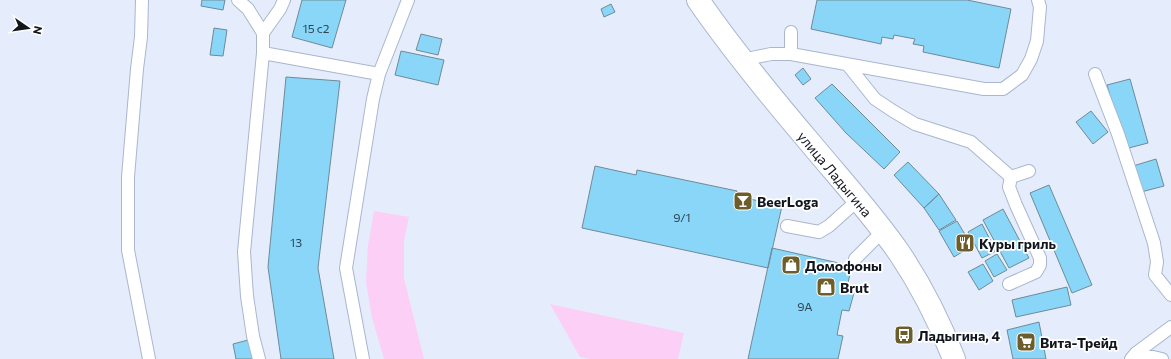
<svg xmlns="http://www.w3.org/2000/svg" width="1171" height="359" viewBox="0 0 1171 359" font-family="Commissioner,sans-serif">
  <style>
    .green { fill: #fbcff6 }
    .building { fill: #89d6f9; stroke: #6f8a96 }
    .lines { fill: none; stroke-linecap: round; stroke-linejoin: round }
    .lane-casing { stroke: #a9b6cd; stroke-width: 14 }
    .secondary-casing { stroke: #a9b6cd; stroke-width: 24 }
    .lane { stroke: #fff; stroke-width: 12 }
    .secondary { stroke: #fff; stroke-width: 22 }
    .labels { text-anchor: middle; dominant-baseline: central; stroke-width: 3.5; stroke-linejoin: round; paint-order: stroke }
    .number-label { font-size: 12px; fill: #2f4554 }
    .street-label { font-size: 14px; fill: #11151d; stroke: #fff }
    .poi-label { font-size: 14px; font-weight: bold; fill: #11151d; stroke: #fff; text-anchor: start }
  </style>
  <rect width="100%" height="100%" fill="#e5edfc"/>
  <!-- green -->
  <path class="green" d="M 374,211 L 409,217 L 404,241 L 404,278 L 424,359 L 384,359 L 372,318 L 366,282 L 368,245 Z
    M 550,304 L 684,333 L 678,359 L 590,359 L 580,357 Z"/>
  <!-- building -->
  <path class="building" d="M 202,0 L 225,0 L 223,10 L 201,6 Z
    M 302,0 L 346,0 L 332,48 L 292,37 Z
    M 817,0 L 967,0 L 1011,9 L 999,68 L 923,52 L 924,46 L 913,44 L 915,39 L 894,35 L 893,39 L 882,37 L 881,44 L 811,29 Z
    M 611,4 L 615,12 L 604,17 L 601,9 Z
    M 214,28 L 227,30 L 223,56 L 210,55 Z
    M 421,34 L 442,39 L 438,55 L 416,50 Z
    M 401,51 L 444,60 L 438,85 L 395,75 Z
    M 803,68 L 811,79 L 803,85 L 795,75 Z
    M 286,77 L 340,81 L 318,268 L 334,359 L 281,359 L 268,267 Z
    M 1130,79 L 1148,143 L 1125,149 L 1107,85 Z
    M 832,84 L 900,152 L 884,169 L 846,133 L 815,98 Z
    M 1091,111 L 1108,132 L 1093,144 L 1076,122 Z
    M 1156,159 L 1164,186 L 1141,192 L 1133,166 Z
    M 908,162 L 939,194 L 924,208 L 894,175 Z
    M 595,166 L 636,175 L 637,170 L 737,191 L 736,196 L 782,206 L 768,268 L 582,228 Z
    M 1049,185 L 1092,285 L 1072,293 L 1030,193 Z
    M 939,194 L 956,220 L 939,230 L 924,208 Z
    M 1003,209 L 1029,258 L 1009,268 L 983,220 Z
    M 957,221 L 972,246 L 954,257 L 939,231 Z
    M 982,224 L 996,251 L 982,258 L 968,232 Z
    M 772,248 L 852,266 L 846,291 L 854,293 L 849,311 L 842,310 L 837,335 L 843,336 L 838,359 L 748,359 Z
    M 997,254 L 1007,270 L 994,277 L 985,261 Z
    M 983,264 L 993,281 L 979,290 L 968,272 Z
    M 1067,287 L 1071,305 L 1016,317 L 1012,300 Z
    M 1039,322 L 1046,359 L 1013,359 L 1007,330 Z
    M 248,340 L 253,359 L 236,359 L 233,344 Z"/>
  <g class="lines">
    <defs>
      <path id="lane" d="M 142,0 L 141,37 L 137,69 L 128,177 L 128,250 L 149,359
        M 238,0 L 248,9 L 263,33 L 263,53
        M 263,33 L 280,9 L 284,0
        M 791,54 L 791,32
        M 742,60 L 771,54 L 791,54 L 984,89 L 1003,89 L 1022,75 L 1031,59 L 1037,41 L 1040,7 L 1038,0
        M 847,64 L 875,99 L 893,111 L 915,124 L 971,142 L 1011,177
        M 1095,74 L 1118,134 L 1154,243 L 1157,262 L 1155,275 L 1171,295
        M 787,226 L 819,232 L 829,226 L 858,200
        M 855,259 L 883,231
        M 1009,284 L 1036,272 L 1040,265 L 1040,258 L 1016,205 L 1009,187 L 1011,177 L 1029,171
        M 1136,353 L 1162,359
        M 259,359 L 253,336 L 247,296 L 244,252 L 263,53 L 379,74
        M 363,359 L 346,268 L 373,99 L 379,74 L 408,0
        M 1131,359 L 1136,353 L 1171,327"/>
      <path id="secondary" d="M 698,0 C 733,51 772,98 812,145 C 842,181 874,216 900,254 C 922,287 940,323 954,359"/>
    </defs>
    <!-- lane casing -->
    <use href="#lane" class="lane-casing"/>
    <!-- secondary casing -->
    <use href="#secondary" class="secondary-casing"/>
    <!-- lane -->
    <use href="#lane" class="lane"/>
    <!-- secondary -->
    <use href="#secondary" class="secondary"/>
  </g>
  <!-- icons -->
  <defs>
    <symbol id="bar-square" viewBox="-11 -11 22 22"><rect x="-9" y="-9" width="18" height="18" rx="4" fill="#6c5d2b" stroke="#fff"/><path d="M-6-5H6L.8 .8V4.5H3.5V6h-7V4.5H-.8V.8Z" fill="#fff"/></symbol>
    <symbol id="restaurant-square" viewBox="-11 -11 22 22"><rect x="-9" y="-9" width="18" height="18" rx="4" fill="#6c5d2b" stroke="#fff"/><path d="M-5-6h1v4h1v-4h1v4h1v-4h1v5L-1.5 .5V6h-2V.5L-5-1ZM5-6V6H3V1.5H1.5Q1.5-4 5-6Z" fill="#fff"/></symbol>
    <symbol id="shop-square" viewBox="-11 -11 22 22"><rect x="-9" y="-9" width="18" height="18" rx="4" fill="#6c5d2b" stroke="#fff"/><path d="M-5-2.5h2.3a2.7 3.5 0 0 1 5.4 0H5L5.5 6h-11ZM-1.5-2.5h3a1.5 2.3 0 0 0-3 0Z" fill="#fff"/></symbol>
    <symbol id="bus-square" viewBox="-11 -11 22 22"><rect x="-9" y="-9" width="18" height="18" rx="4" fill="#6c5d2b" stroke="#fff"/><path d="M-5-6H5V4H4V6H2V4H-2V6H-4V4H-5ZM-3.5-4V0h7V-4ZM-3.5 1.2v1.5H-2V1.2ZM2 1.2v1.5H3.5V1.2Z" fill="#fff"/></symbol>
    <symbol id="supermarket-square" viewBox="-11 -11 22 22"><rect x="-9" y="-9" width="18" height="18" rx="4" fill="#6c5d2b" stroke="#fff"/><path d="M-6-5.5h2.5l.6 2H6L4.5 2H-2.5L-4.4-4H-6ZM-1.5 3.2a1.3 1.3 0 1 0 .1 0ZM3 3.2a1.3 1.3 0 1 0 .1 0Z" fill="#fff"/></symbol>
  </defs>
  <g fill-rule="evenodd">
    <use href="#bar-square" x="732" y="190" width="22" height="22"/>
    <use href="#restaurant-square" x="954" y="232" width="22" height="22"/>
    <use href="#shop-square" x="780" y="254" width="22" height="22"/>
    <use href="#shop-square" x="815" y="276" width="22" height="22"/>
    <use href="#bus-square" x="893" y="324" width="22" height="22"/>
    <use href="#supermarket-square" x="1015" y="331" width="22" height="22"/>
  </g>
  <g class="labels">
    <!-- number labels -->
    <g class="number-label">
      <text x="316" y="28">15 с2</text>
      <text x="682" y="217">9/1</text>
      <text x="296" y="242">13</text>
      <text x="805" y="306">9А</text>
    </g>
    <!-- street labels -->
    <g class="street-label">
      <text transform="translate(835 174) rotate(50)">улица Ладыгина</text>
    </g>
    <!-- poi labels -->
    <g class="poi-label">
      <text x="757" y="201">BeerLoga</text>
      <text x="979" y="243">Куры гриль</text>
      <text x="805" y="265">Домофоны</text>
      <text x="840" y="287">Brut</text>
      <text x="918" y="335">Ладыгина, 4</text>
      <text x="1040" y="342">Вита-Трейд</text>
    </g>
  </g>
  <!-- north arrow -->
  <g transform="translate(28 28) rotate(103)" stroke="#ffffff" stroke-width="3" paint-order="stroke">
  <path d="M0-3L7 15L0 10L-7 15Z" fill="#11151d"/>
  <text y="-6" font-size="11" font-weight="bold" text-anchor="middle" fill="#11151d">N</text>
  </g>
</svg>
